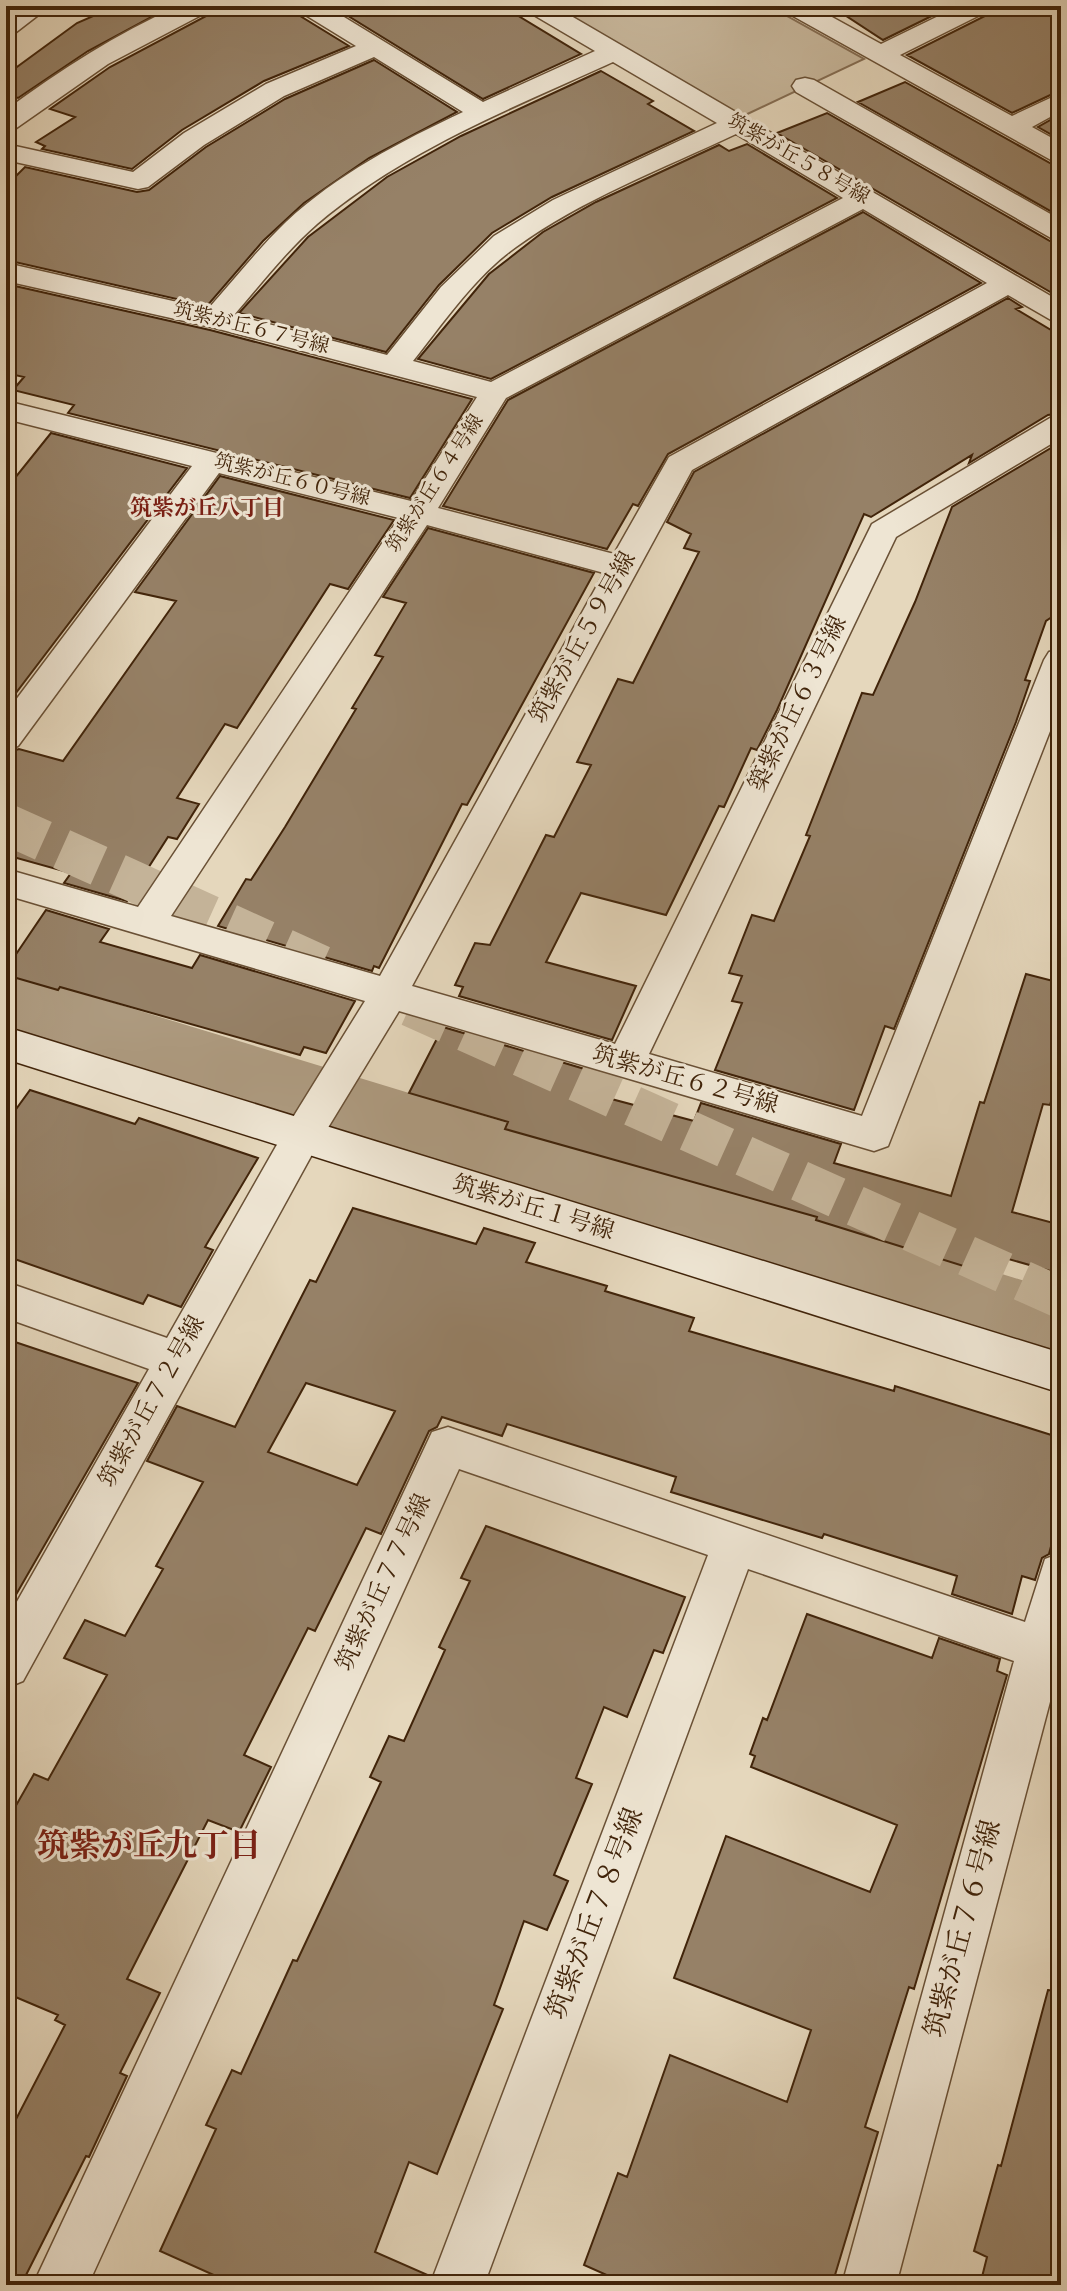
<svg xmlns="http://www.w3.org/2000/svg" width="1067" height="2291" viewBox="0 0 1067 2291" font-family="Vollkorn,'Noto Serif JP',serif">
  <style>
    .green { fill: #c9b99e; stroke: #856e54; stroke-width: 2 }
    .lines { fill: none; stroke-linecap: round; stroke-linejoin: round }
    .river { fill: #ad9a7f; fill-rule: evenodd }
    .building { fill: #968167; stroke: #41240a; stroke-width: 2; fill-rule: evenodd }
    .secondary-tunnel { stroke: #c4b398; stroke-width: 41; stroke-dasharray: 41 20; stroke-linecap: butt }
    .street-casing { stroke: #6a5136; stroke-width: 3 }
    .secondary-casing { stroke: #41240a; stroke-width: 3 }
    .street { fill: #eee5d3; fill-rule: evenodd }
    .secondary { fill: #eee5d3; fill-rule: evenodd }
    .labels { text-anchor: middle; dominant-baseline: central; stroke-width: 6; stroke-linejoin: round; paint-order: stroke }
    .far-street-label { font-size: 20px; fill: #41240a; stroke: #eee5d3 }
    .far-neighbourhood-label { font-size: 22px; font-weight: bold; fill: #7a1f14; stroke: #eee5d3 }
    .street-label { font-size: 24px; fill: #41240a; stroke: #eee5d3 }
    .near-street-label { font-size: 28px; fill: #41240a; stroke: #eee5d3 }
    .near-neighbourhood-label { font-size: 32px; font-weight: bold; fill: #7a1f14; stroke: #eee5d3 }
  </style>
  <rect width="100%" height="100%" fill="#e5d7bc"/>
  <filter id="stains"><feTurbulence type="fractalNoise" baseFrequency=".0025" numOctaves="4"/><feColorMatrix values="0 0 0 0 .2 0 0 0 0 .09 0 0 0 0 .02 0 0 0 .5 -.17"/></filter>
  <radialGradient id="worn" r=".72"><stop offset=".6" stop-color="#630" stop-opacity="0"/><stop offset="1" stop-color="#630" stop-opacity=".3"/></radialGradient>
  <!-- green -->
  <path class="green" d="M 553,6 L 769,6 L 864,59 L 741,117 Z"/>
  <g class="lines">
    <!-- river -->
    <path class="river" d="M 6,970 L 1061,1292 L 1061,1372 L 6,1036 Z"/>
  </g>
  <!-- building -->
  <path class="building" d="M 116,6 L 172,6 L 88,51 L 18,98 L 6,94 L 6,75 L 77,23 Z
    M 216,6 L 292,6 L 297,14 L 349,46 L 264,81 L 182,130 L 132,169 L 42,149 L 45,146 L 36,142 L 75,117 L 50,109 L 110,67 L 210,14 Z
    M 332,6 L 502,6 L 581,54 L 483,99 Z
    M 831,6 L 952,6 L 883,40 Z
    M 995,6 L 1061,6 L 1061,90 L 1012,113 L 907,55 L 989,14 Z
    M 374,60 L 457,112 L 369,158 L 304,203 L 263,241 L 207,306 L 6,260 L 6,186 L 25,167 L 137,192 L 149,190 L 206,147 L 285,99 Z
    M 601,71 L 653,101 L 648,104 L 694,131 L 552,197 L 492,233 L 439,285 L 386,352 L 239,313 L 308,237 L 387,177 L 461,136 Z
    M 905,82 L 1050,163 L 1061,165 L 1061,217 L 858,102 Z
    M 827,113 L 1050,241 L 1061,243 L 1061,289 L 1052,293 L 777,133 Z
    M 1061,114 L 1061,140 L 1038,127 Z
    M 747,144 L 837,198 L 491,379 L 418,359 L 489,274 L 543,232 L 596,202 L 719,145 L 729,151 Z
    M 863,212 L 981,283 L 668,454 L 638,506 L 633,504 L 607,549 L 443,506 L 508,400 Z
    M 6,284 L 210,330 L 472,399 L 410,498 L 68,413 L 74,405 L 13,390 L 24,377 L 6,373 Z
    M 1008,298 L 1022,307 L 1016,309 L 1061,336 L 1061,413 L 1048,415 L 969,463 L 972,455 L 871,517 L 864,514 L 777,710 L 757,750 L 751,748 L 724,807 L 719,806 L 666,915 L 581,893 L 546,962 L 636,986 L 612,1040 L 459,996 L 463,987 L 455,985 L 475,943 L 490,945 L 546,835 L 554,837 L 591,765 L 577,762 L 618,679 L 633,683 L 699,552 L 684,548 L 691,534 L 667,522 L 694,472 Z
    M 51,433 L 187,468 L 6,706 L 6,489 Z
    M 1061,442 L 1061,611 L 1046,621 L 1025,680 L 1030,681 L 1016,722 L 894,1029 L 885,1026 L 854,1110 L 715,1070 L 742,1003 L 732,1001 L 742,976 L 729,973 L 752,915 L 774,921 L 810,836 L 806,835 L 862,693 L 873,695 L 915,602 L 952,507 Z
    M 220,476 L 394,520 L 348,589 L 330,584 L 237,728 L 225,724 L 177,798 L 199,804 L 177,839 L 168,837 L 127,901 L 64,883 L 71,873 L 6,855 L 6,753 L 19,749 L 63,761 L 176,601 L 135,592 Z
    M 428,528 L 594,573 L 467,805 L 462,804 L 379,968 L 374,966 L 372,971 L 218,926 L 246,879 L 251,880 L 285,827 L 356,709 L 352,708 L 383,657 L 375,655 L 406,603 L 383,597 Z
    M 46,910 L 109,929 L 100,942 L 192,968 L 200,955 L 355,1001 L 326,1053 L 304,1047 L 300,1055 L 60,987 L 58,990 L 6,975 L 6,969 Z
    M 1026,974 L 1061,983 L 1061,1067 L 1050,1105 L 1043,1104 L 1012,1212 L 1061,1225 L 1061,1274 L 991,1254 L 986,1273 L 816,1220 L 817,1217 L 505,1129 L 508,1122 L 409,1093 L 443,1027 L 598,1073 L 589,1093 L 694,1121 L 701,1103 L 841,1144 L 834,1163 L 951,1196 L 980,1102 L 984,1103 Z
    M 30,1090 L 135,1124 L 139,1118 L 258,1158 L 205,1247 L 213,1250 L 181,1307 L 148,1295 L 143,1304 L 6,1256 L 6,1123 Z
    M 353,1208 L 476,1244 L 484,1228 L 535,1243 L 526,1262 L 607,1286 L 605,1291 L 694,1318 L 689,1331 L 894,1391 L 895,1386 L 1061,1438 L 1061,1508 L 1049,1554 L 1042,1558 L 1035,1580 L 1022,1576 L 1012,1614 L 952,1594 L 957,1576 L 824,1534 L 822,1538 L 671,1492 L 676,1477 L 507,1424 L 502,1436 L 442,1417 L 437,1427 L 429,1431 L 381,1534 L 366,1528 L 315,1631 L 308,1628 L 244,1755 L 271,1767 L 239,1832 L 208,1820 L 127,1979 L 160,1993 L 120,2073 L 127,2076 L 89,2157 L 86,2156 L 21,2285 L 6,2285 L 6,2125 L 13,2125 L 65,2025 L 55,2020 L 58,2015 L 6,1993 L 6,1823 L 34,1774 L 48,1780 L 107,1675 L 64,1658 L 85,1620 L 125,1636 L 163,1569 L 156,1566 L 203,1482 L 147,1461 L 177,1406 L 235,1427 L 310,1280 L 316,1282 ZM 306,1383 L 395,1411 L 357,1485 L 268,1452 Z
    M 6,1339 L 138,1383 L 6,1612 Z
    M 486,1526 L 685,1597 L 663,1653 L 654,1650 L 627,1717 L 604,1707 L 576,1778 L 592,1784 L 554,1875 L 568,1881 L 547,1930 L 524,1921 L 494,2005 L 503,2009 L 437,2174 L 409,2162 L 375,2252 L 430,2276 L 427,2285 L 236,2285 L 160,2251 L 216,2129 L 206,2125 L 232,2070 L 241,2074 L 293,1960 L 297,1961 L 381,1782 L 370,1777 L 389,1736 L 404,1741 L 445,1650 L 439,1647 L 470,1581 L 461,1578 Z
    M 807,1614 L 932,1658 L 939,1638 L 1000,1659 L 997,1671 L 1007,1675 L 914,1989 L 909,1987 L 865,2127 L 878,2132 L 832,2285 L 629,2285 L 584,2265 L 618,2173 L 627,2177 L 670,2055 L 787,2102 L 811,2030 L 674,1978 L 726,1836 L 870,1892 L 897,1825 L 751,1767 L 755,1756 L 750,1754 L 763,1718 L 767,1720 Z
    M 1048,1990 L 1061,1992 L 1061,2285 L 980,2285 L 987,2257 L 974,2251 L 998,2165 L 1001,2166 Z"/>
  <g class="lines">
    <!-- secondary-tunnel -->
    <path class="secondary-tunnel" d="M 6,824 L 333,971
      M 410,1006 L 1061,1298"/>
    <defs>
      <path id="street" d="M 21,6 L 50,6 L 15,33 L 6,36 L 6,16 Z
        M 179,6 L 213,6 L 209,11 L 108,64 L 15,129 L 6,131 L 6,110 C 60,70 117,33 179,6 Z
        M 295,6 L 326,6 L 483,102 L 595,51 L 527,11 L 523,6 L 554,6 L 1061,302 L 1061,323 L 1051,320 L 1008,295 L 692,470 L 412,986 L 615,1044 L 872,524 L 1050,418 L 1061,416 L 1061,438 L 896,537 L 649,1054 L 862,1116 L 1044,660 L 1049,652 L 1061,649 L 1061,703 L 888,1146 L 874,1151 L 399,1011 L 315,1149 L 23,1681 L 6,1688 L 6,1621 L 149,1369 L 6,1318 L 6,1282 L 167,1338 L 287,1127 L 365,1001 L 6,895 L 6,869 L 138,907 L 399,518 L 219,473 L 18,746 L 6,750 L 6,713 L 192,466 L 6,419 L 6,401 L 411,501 L 477,397 L 211,327 L 6,281 L 6,263 L 208,309 C 234,280 258,249 286,222 C 336,175 401,141 463,112 L 374,57 L 284,96 L 204,145 L 148,187 L 138,189 L 6,160 L 6,144 L 133,172 L 184,133 L 266,84 L 356,46 L 299,11 ZM 613,62 L 717,123 L 553,200 L 494,236 L 441,287 L 387,355 L 234,315 C 261,284 286,251 317,224 C 403,151 512,108 613,62 ZM 736,134 L 843,198 L 491,382 L 413,361 C 444,322 475,276 516,247 C 582,199 662,169 736,134 ZM 863,209 L 987,283 L 669,457 L 614,554 L 438,508 L 506,398 ZM 427,525 L 604,573 L 380,976 L 171,916 Z
        M 780,6 L 812,6 L 881,44 L 959,6 L 992,6 L 988,11 L 900,55 L 1012,116 L 1061,93 L 1061,111 L 1032,127 L 1061,143 L 1061,162 L 1051,160 L 784,11 Z
        M 805,78 L 814,80 L 1061,220 L 1061,240 L 1051,238 L 796,92 L 792,86 L 796,80 Z
        M 448,1427 L 1025,1622 L 1045,1559 L 1061,1553 L 1061,1660 L 896,2285 L 842,2285 L 1014,1661 L 748,1569 L 484,2285 L 430,2285 L 708,1555 L 459,1469 L 88,2285 L 33,2285 L 432,1432 Z"/>
      <path id="secondary" d="M 6,1027 L 1061,1353 L 1061,1393 L 6,1059 Z"/>
    </defs>
    <!-- street casing -->
    <use href="#street" class="street-casing"/>
    <!-- secondary casing -->
    <use href="#secondary" class="secondary-casing"/>
    <!-- street -->
    <use href="#street" class="street"/>
    <!-- secondary -->
    <use href="#secondary" class="secondary"/>
  </g>
  <g class="labels">
    <!-- far-street labels -->
    <g class="far-street-label">
      <text transform="translate(798 160) rotate(30)">筑紫が丘５８号線</text>
      <text transform="translate(251 329) rotate(14)">筑紫が丘６７号線</text>
      <text transform="translate(292 481) rotate(14)">筑紫が丘６０号線</text>
      <text transform="translate(436 484) rotate(-57)">筑紫が丘６４号線</text>
    </g>
    <!-- far-neighbourhood labels -->
    <g class="far-neighbourhood-label">
      <text x="207" y="509">筑紫が丘八丁目</text>
    </g>
    <!-- street labels -->
    <g class="street-label">
      <text transform="translate(584 638) rotate(-61)">筑紫が丘５９号線</text>
      <text transform="translate(799 704) rotate(-64)">築紫が丘６３号線</text>
      <text transform="translate(685 1081) rotate(16)">筑紫が丘６２号線</text>
      <text transform="translate(533 1209) rotate(17)">筑紫が丘１号線</text>
      <text transform="translate(153 1402) rotate(-61)">筑紫が丘７２号線</text>
      <text transform="translate(385 1583) rotate(-65)">筑紫が丘７７号線</text>
    </g>
    <!-- near-street labels -->
    <g class="near-street-label">
      <text transform="translate(596 1914) rotate(-69)">筑紫が丘７８号線</text>
      <text transform="translate(964 1929) rotate(-75)">筑紫が丘７６号線</text>
    </g>
    <!-- near-neighbourhood labels -->
    <g class="near-neighbourhood-label">
      <text x="149" y="1848">筑紫が丘九丁目</text>
    </g>
  </g>
  <!-- margin -->
  <rect width="1067" height="2291" fill="none" stroke="#e5d7bc" stroke-width="32"/>
  <rect x="8" y="8" width="1051" height="2275" fill="none" stroke="#41240a" stroke-width="4"/>
  <rect x="16" y="16" width="1035" height="2259" fill="none" stroke="#41240a" stroke-width="2"/>
  <rect width="100%" height="100%" filter="url(#stains)"/>
  <rect width="100%" height="100%" fill="url(#worn)"/>
</svg>
